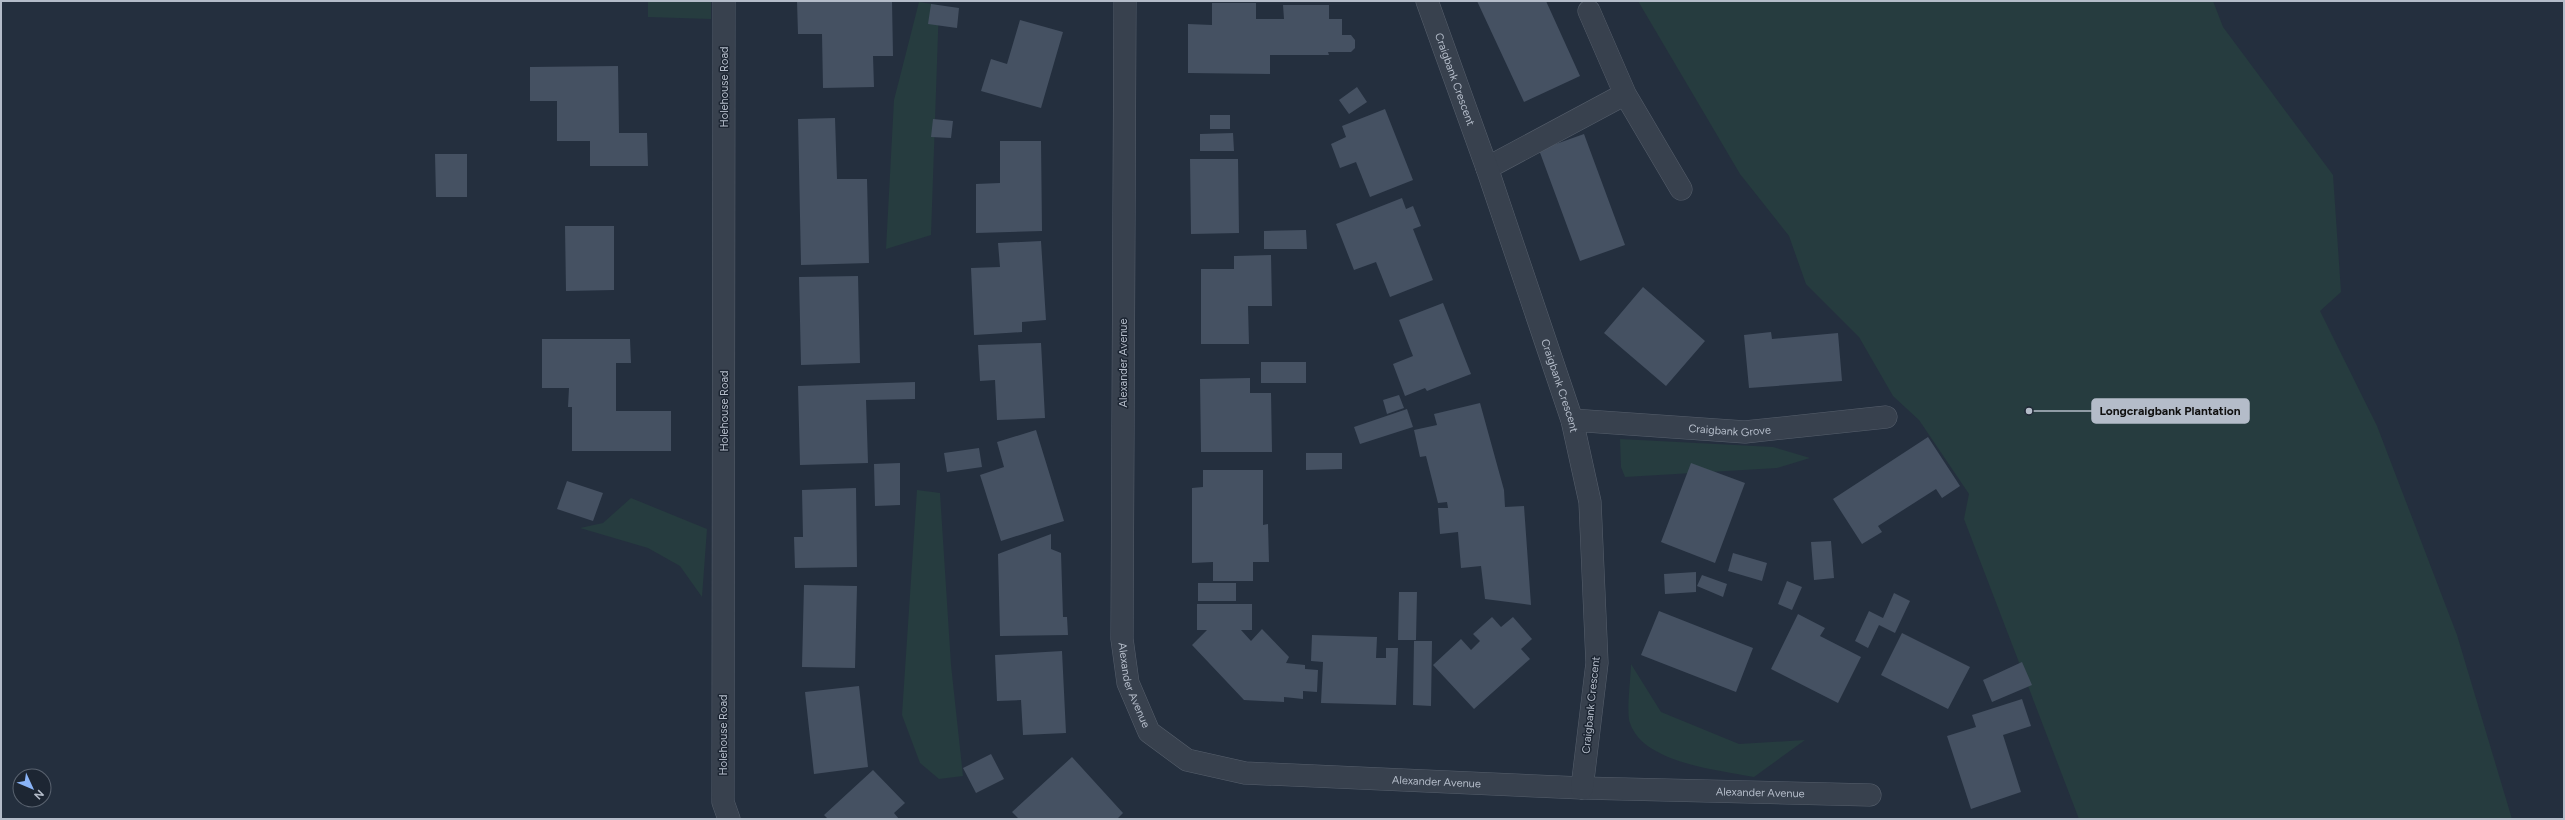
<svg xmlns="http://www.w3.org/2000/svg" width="2565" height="820" viewBox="0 0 2565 820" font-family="Figtree,sans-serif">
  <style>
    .green { fill: #263c3f }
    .building { fill: #455162 }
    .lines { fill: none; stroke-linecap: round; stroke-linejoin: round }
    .lane-casing { stroke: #565f6c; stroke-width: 23 }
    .street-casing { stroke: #565f6c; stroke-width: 23 }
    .lane { stroke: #38414e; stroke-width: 22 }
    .street { stroke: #38414e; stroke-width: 22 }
    .labels { text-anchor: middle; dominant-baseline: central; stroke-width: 3; stroke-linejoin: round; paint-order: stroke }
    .street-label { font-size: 11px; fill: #b4bcc9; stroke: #1d2633 }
    .leader { fill: none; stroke: #b4bcc9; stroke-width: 1.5 }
    .callout-dot { fill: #b4bcc9; stroke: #1d2633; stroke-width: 1.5 }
    .callout { fill: #b4bcc9; stroke: #b4bcc9; stroke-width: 1.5 }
    .callout-label { font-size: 12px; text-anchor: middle; font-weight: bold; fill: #111 }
  </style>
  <rect width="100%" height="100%" fill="#242f3e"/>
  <!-- green -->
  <path class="green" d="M 648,1 L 711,1 L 711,19 L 648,17 Z
    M 1638,1 L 2213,1 L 2223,27 L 2333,175 L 2341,292 L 2320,311 L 2377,426 L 2457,635 L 2512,819 L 2079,819 L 1964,519 L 1969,494 L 1919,420 L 1893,396 L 1859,337 L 1806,284 L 1789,236 L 1740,174 Z
    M 919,2 L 939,5 L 931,235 L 886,249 L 894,100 Z
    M 1620,439 L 1773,447 L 1810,458 L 1777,468 L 1625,477 L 1621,467 Z
    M 917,490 L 940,493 L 951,665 L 963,776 L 939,779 L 920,763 L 902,715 Z
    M 631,498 L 707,529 L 702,597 L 680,566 L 648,548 L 580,528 L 603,523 Z
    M 1631,664 L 1661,712 L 1739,744 L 1805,740 L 1754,777 C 1718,770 1643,763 1630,723 C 1626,714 1631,676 1631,664 Z"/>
  <!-- building -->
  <path class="building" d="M 797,1 L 892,1 L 893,56 L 873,56 L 874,87 L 823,88 L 822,34 L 798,34 Z
    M 1477,1 L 1546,1 L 1580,76 L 1524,102 Z
    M 1212,3 L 1256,3 L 1256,19 L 1284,19 L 1283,5 L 1329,5 L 1329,19 L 1342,19 L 1342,35 L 1351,35 L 1355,40 L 1355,48 L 1351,52 L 1328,52 L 1329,55 L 1270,55 L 1270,74 L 1188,73 L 1188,24 L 1212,25 Z
    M 931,4 L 959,8 L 957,28 L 928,24 Z
    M 1020,20 L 1063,32 L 1041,108 L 981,91 L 991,59 L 1007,64 Z
    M 618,66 L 619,133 L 647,133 L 648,166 L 590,166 L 590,141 L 557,141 L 557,101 L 530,101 L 530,67 Z
    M 1357,87 L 1367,102 L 1349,114 L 1339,100 Z
    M 1385,109 L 1413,180 L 1370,197 L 1356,162 L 1340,168 L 1331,144 L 1346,137 L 1342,126 Z
    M 1210,115 L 1230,115 L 1230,129 L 1210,129 Z
    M 835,118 L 837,179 L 867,179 L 869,263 L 801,265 L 798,119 Z
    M 933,119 L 953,121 L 951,138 L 931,137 Z
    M 1233,133 L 1234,151 L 1200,151 L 1200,134 Z
    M 1584,134 L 1625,245 L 1580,261 L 1539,150 Z
    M 1000,141 L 1041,141 L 1042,231 L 976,233 L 976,184 L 1000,183 Z
    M 435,154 L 467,154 L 467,197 L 436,197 Z
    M 1190,159 L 1238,159 L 1239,233 L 1191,234 Z
    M 1402,198 L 1406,209 L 1413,206 L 1421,226 L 1413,229 L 1433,280 L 1390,297 L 1376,262 L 1354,270 L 1336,224 Z
    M 565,226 L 614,226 L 614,290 L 566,291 Z
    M 1306,230 L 1307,249 L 1264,249 L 1264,231 Z
    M 1041,241 L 1046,320 L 1022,322 L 1022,332 L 974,335 L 971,268 L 1000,267 L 998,243 Z
    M 1271,255 L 1272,306 L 1248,306 L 1249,344 L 1201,344 L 1201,269 L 1234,269 L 1234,256 Z
    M 858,276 L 860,363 L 801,365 L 799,277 Z
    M 1643,287 L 1705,341 L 1666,386 L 1604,333 Z
    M 1443,303 L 1471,374 L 1427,391 L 1425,388 L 1405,396 L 1393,364 L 1413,356 L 1399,320 Z
    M 1771,332 L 1772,339 L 1838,333 L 1842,381 L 1749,388 L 1744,335 Z
    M 542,339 L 630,339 L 631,363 L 616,363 L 616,411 L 671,411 L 671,451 L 572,451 L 572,407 L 568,407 L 569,388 L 542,388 Z
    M 1041,343 L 1045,418 L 997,420 L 995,380 L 980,381 L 978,345 Z
    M 1261,362 L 1306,362 L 1306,383 L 1261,383 Z
    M 1250,378 L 1250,393 L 1271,393 L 1272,452 L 1201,452 L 1200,379 Z
    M 915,382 L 915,399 L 866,400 L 868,463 L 800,465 L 798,386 Z
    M 1399,395 L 1404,408 L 1387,414 L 1383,400 Z
    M 1480,403 L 1504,490 L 1505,507 L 1524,506 L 1531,605 L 1485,599 L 1481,566 L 1461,568 L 1458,532 L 1440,534 L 1438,508 L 1448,508 L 1447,502 L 1438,503 L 1426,456 L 1420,457 L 1414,430 L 1437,425 L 1434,414 Z
    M 1407,409 L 1413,427 L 1360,444 L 1354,427 Z
    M 1036,430 L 1064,521 L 1001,541 L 980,475 L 1004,467 L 997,442 Z
    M 1928,437 L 1960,486 L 1942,498 L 1936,489 L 1878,526 L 1882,532 L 1862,544 L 1833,499 Z
    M 979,448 L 982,467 L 947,472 L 944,453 Z
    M 1306,453 L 1342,453 L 1342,469 L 1306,470 Z
    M 900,463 L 900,505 L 875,506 L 874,464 Z
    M 1691,463 L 1745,483 L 1715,563 L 1661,542 Z
    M 1203,470 L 1263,470 L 1263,525 L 1268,524 L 1269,562 L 1253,562 L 1253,581 L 1213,581 L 1213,562 L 1192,563 L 1192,488 L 1203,487 Z
    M 567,481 L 603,493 L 593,521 L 557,509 Z
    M 856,488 L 857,567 L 795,568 L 794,537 L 803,537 L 802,490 Z
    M 1051,534 L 1051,549 L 1061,553 L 1063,617 L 1067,617 L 1068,635 L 1000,636 L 998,554 Z
    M 1831,541 L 1834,578 L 1814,580 L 1811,542 Z
    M 1733,553 L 1767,563 L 1762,581 L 1728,571 Z
    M 1696,572 L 1696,592 L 1665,594 L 1664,574 Z
    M 1702,575 L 1727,584 L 1723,597 L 1697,586 Z
    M 1787,581 L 1802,587 L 1792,610 L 1778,604 Z
    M 1198,583 L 1236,583 L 1236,601 L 1198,601 Z
    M 804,585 L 857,586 L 855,668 L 802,667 Z
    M 1399,592 L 1417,592 L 1416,640 L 1398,640 Z
    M 1894,593 L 1910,601 L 1895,633 L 1879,625 L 1868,648 L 1855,641 L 1869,611 L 1883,618 Z
    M 1197,604 L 1252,604 L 1252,630 L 1241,630 L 1251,641 L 1262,629 L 1289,657 L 1286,663 L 1305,665 L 1305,669 L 1318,670 L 1317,692 L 1303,691 L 1303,699 L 1284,697 L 1284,702 L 1244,700 L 1192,645 L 1207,630 L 1197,630 Z
    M 1659,611 L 1753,648 L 1736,692 L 1641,655 Z
    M 1798,614 L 1825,628 L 1820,636 L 1861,657 L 1838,703 L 1771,669 Z
    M 1492,617 L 1501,627 L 1513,617 L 1532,639 L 1521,649 L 1530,659 L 1474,709 L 1433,665 L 1461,639 L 1471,650 L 1480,641 L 1473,634 Z
    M 1902,633 L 1970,667 L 1948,709 L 1881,675 Z
    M 1312,635 L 1377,637 L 1376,658 L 1386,658 L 1386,648 L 1398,648 L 1396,705 L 1321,703 L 1323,662 L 1311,661 Z
    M 1414,641 L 1432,641 L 1431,706 L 1413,705 Z
    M 1062,651 L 1066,733 L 1023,735 L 1021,700 L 997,701 L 995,655 Z
    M 2022,662 L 2032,685 L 1992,702 L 1983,680 Z
    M 859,686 L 868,767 L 814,774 L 805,692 Z
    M 2022,699 L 2031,726 L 2003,735 L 2021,792 L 1971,809 L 1947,736 L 1976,727 L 1972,715 Z
    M 991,754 L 1004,779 L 976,793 L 963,768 Z
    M 1072,757 L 1123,813 L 1117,819 L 1019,819 L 1012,812 Z
    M 873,770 L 905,803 L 894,813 L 899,819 L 828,819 L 824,815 Z"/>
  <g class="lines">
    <defs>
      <path id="lane" d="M 1589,11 L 1625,94
        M 1487,168 L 1625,94 L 1681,189"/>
      <g id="street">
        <path d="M 724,1 L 723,802 L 729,819"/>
        <path id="s1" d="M 1125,1 L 1122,639 L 1128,683 L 1149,732 L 1187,760 L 1245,773 L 1582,788 L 1870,795"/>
        <path id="s2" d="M 1427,1 L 1487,168 L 1572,420 L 1590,502 L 1597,663 L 1582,788"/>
        <path id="s3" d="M 1572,420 L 1745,432 L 1886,417"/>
      </g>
    </defs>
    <!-- lane casing -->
    <use href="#lane" class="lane-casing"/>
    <!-- street casing -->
    <use href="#street" class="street-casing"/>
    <!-- lane -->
    <use href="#lane" class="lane"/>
    <!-- street -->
    <use href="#street" class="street"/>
  </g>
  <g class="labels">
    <!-- street labels -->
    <g class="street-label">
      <text stroke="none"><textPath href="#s2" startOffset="83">Craigbank Crescent</textPath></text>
      <text transform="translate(724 87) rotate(-90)">Holehouse Road</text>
      <text transform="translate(1123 363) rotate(-90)">Alexander Avenue</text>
      <text stroke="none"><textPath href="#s2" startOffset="407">Craigbank Crescent</textPath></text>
      <text transform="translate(724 411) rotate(-90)">Holehouse Road</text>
      <text stroke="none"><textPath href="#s3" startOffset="158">Craigbank Grove</textPath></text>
      <text stroke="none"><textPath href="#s1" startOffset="686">Alexander Avenue</textPath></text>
      <text transform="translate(1591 705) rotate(-84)">Craigbank Crescent</text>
      <text transform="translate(723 735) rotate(-90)">Holehouse Road</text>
      <text stroke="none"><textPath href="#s1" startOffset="1034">Alexander Avenue</textPath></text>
      <text stroke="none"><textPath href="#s1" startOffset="1358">Alexander Avenue</textPath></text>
    </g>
  </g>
  <!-- callouts -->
  <path class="leader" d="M2029 411L2092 411"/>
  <circle class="callout-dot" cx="2029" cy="411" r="4"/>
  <rect class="callout" x="2092" y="399" width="157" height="24" rx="4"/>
  <g class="callout-label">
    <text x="2170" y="415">Longcraigbank Plantation</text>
  </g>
  <!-- border -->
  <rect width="2565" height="820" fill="none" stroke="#b4bcc9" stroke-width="4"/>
  <!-- north arrow -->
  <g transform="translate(32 788) rotate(134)"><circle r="19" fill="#1d2633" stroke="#59626f"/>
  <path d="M0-3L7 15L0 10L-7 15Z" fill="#8ab4f8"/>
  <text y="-6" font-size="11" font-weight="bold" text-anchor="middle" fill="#b4bcc9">N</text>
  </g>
</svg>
